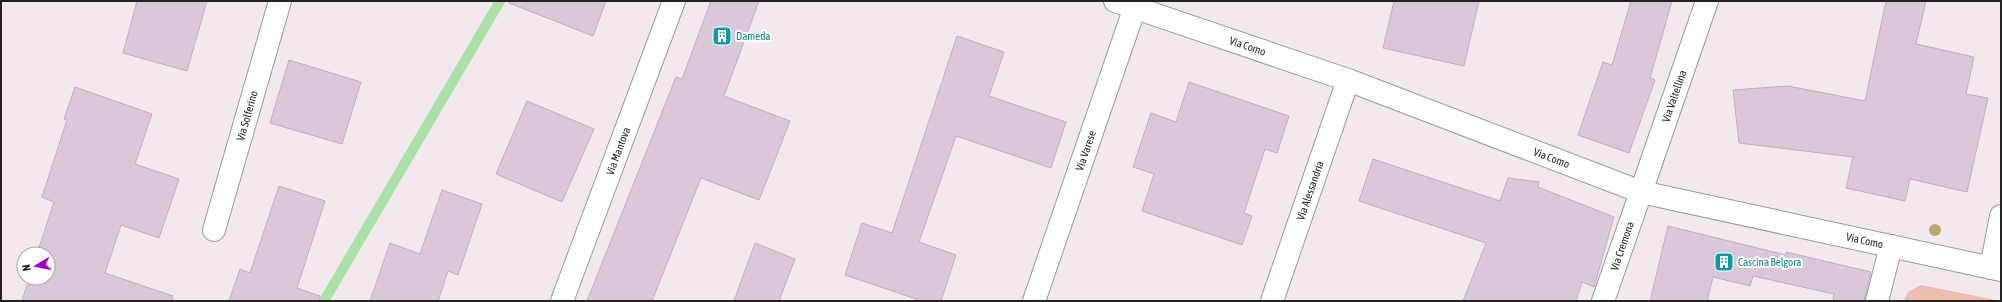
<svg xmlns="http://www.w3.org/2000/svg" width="2002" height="302" viewBox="0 0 2002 302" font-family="'Asap Condensed',sans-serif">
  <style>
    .grass { fill: #edbeae }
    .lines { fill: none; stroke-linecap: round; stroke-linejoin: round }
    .stream { stroke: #a9e1a8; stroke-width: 10 }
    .building { fill: #d9c8d6; stroke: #c5aac0 }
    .minor-casing { stroke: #999; stroke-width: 24 }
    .tertiary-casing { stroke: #999; stroke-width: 24 }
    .minor { stroke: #fff; stroke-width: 22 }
    .tertiary { stroke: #fff; stroke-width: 22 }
    .tree { fill: #b8a870 }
    .labels { text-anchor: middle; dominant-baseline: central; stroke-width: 4; stroke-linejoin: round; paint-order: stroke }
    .culture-label { font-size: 11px; fill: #0d838f; stroke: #fff; text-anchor: start }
    .street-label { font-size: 11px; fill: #222; stroke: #fff }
  </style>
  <rect width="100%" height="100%" fill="#f2e9ee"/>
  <!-- grass -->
  <path class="grass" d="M 1921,285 L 2001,301 L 1904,301 L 1908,292 Z"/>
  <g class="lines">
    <!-- stream -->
    <path class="stream" d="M 324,301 L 500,1"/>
  </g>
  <!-- building -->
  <path class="building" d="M 137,1 L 207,1 L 187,71 L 123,53 Z
    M 509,1 L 606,1 L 593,36 L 509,3 Z
    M 711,1 L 759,1 L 724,96 L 790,121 L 759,200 L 701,178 L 652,301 L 587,301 L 676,77 L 682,79 Z
    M 1394,1 L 1479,1 L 1464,66 L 1383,48 Z
    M 1631,1 L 1672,1 L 1650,78 L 1655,80 L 1629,153 L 1578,135 L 1603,62 L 1612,65 Z
    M 1886,1 L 1926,1 L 1916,44 L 1974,57 L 1966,94 L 1988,98 L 1967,192 L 1910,179 L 1905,201 L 1846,188 L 1853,157 L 1739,143 L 1733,90 L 1788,86 L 1865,101 Z
    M 957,36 L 1004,52 L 989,96 L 1066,122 L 1051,168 L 956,136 L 919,242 L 956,255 L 941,301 L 922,301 L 845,275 L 862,223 L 892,233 Z
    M 289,60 L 361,82 L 342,144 L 270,123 Z
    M 1189,82 L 1289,116 L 1277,153 L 1265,149 L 1244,213 L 1252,216 L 1242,245 L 1142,211 L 1154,174 L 1133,167 L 1151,113 L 1176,122 Z
    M 75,87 L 152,114 L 135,164 L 179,179 L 159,238 L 121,225 L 105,273 L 173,296 L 172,301 L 22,301 L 29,278 L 48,278 L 48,254 L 37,254 L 54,202 L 42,197 L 67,120 L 64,119 Z
    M 527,101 L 594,129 L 562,202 L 496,174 Z
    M 1373,159 L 1500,201 L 1508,178 L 1539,182 L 1538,187 L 1614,217 L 1594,287 L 1582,282 L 1576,301 L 1463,301 L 1486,243 L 1359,201 Z
    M 279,186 L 325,201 L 297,288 L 320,296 L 319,301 L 229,301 L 240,269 L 250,273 Z
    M 442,190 L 482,204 L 458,275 L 448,271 L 438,301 L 370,301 L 390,243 L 420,254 Z
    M 1668,226 L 1786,255 L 1786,252 L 1871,272 L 1864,301 L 1833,301 L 1834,294 L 1753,276 L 1750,286 L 1713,277 L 1707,301 L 1650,301 Z
    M 755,243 L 795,259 L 779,301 L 734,301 Z"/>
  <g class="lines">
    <defs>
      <g id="minor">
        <path id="s1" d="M 1115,1 L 1348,80 L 1641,192 L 1603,301"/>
        <path id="s2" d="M 214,230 L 280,1"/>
        <path d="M 1991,268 L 2001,216"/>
        <path id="s3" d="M 562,301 L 674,1"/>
        <path id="s4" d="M 1034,301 L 1137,1"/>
        <path id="s5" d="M 1272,301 L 1348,80"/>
        <path d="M 1877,301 L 1891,246"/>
      </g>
      <g id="tertiary">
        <path id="s6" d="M 1707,1 L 1641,192 L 2001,270"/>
      </g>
    </defs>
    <!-- minor casing -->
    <use href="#minor" class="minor-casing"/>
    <!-- tertiary casing -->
    <use href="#tertiary" class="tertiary-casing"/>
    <!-- minor -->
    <use href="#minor" class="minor"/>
    <!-- tertiary -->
    <use href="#tertiary" class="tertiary"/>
  </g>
  <!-- trees -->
  <circle class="tree" cx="1935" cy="230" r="6"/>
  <!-- icons -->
  <defs>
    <symbol id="building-square" viewBox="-11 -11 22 22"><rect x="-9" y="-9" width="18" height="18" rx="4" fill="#0f9aa8" stroke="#fff"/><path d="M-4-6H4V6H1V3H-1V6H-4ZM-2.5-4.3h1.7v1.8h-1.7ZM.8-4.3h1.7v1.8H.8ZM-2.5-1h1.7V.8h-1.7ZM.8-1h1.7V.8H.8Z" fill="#fff"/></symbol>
  </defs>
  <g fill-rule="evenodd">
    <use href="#building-square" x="711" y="25" width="22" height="22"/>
    <use href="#building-square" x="1713" y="251" width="22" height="22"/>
  </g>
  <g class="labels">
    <!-- culture labels -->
    <g class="culture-label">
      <text x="736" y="36">Dameda</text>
      <text x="1738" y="262">Cascina Belgora</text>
    </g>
    <!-- street labels -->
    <g class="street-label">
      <text stroke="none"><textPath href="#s1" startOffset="140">Via Como</textPath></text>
      <text transform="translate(1674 96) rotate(-71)">Via Valtellina</text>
      <text stroke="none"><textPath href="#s2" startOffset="119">Via Solferino</textPath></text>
      <text stroke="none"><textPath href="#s3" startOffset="160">Via Mantova</textPath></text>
      <text stroke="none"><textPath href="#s4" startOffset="159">Via Varese</textPath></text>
      <text stroke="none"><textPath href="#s1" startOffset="464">Via Como</textPath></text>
      <text stroke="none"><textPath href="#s5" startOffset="117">Via Alessandria</textPath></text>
      <text stroke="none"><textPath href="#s6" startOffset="431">Via Como</textPath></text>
      <text transform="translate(1622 246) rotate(-71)">Via Cremona</text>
    </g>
  </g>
  <!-- border -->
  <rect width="2002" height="302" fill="none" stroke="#222222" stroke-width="4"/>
  <!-- north arrow -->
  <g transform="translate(36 266) rotate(260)"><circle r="19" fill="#ffffff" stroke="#a7a7a7"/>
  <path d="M0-3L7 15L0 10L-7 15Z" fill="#9f00d4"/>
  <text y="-6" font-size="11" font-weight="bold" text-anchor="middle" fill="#222222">N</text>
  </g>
</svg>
